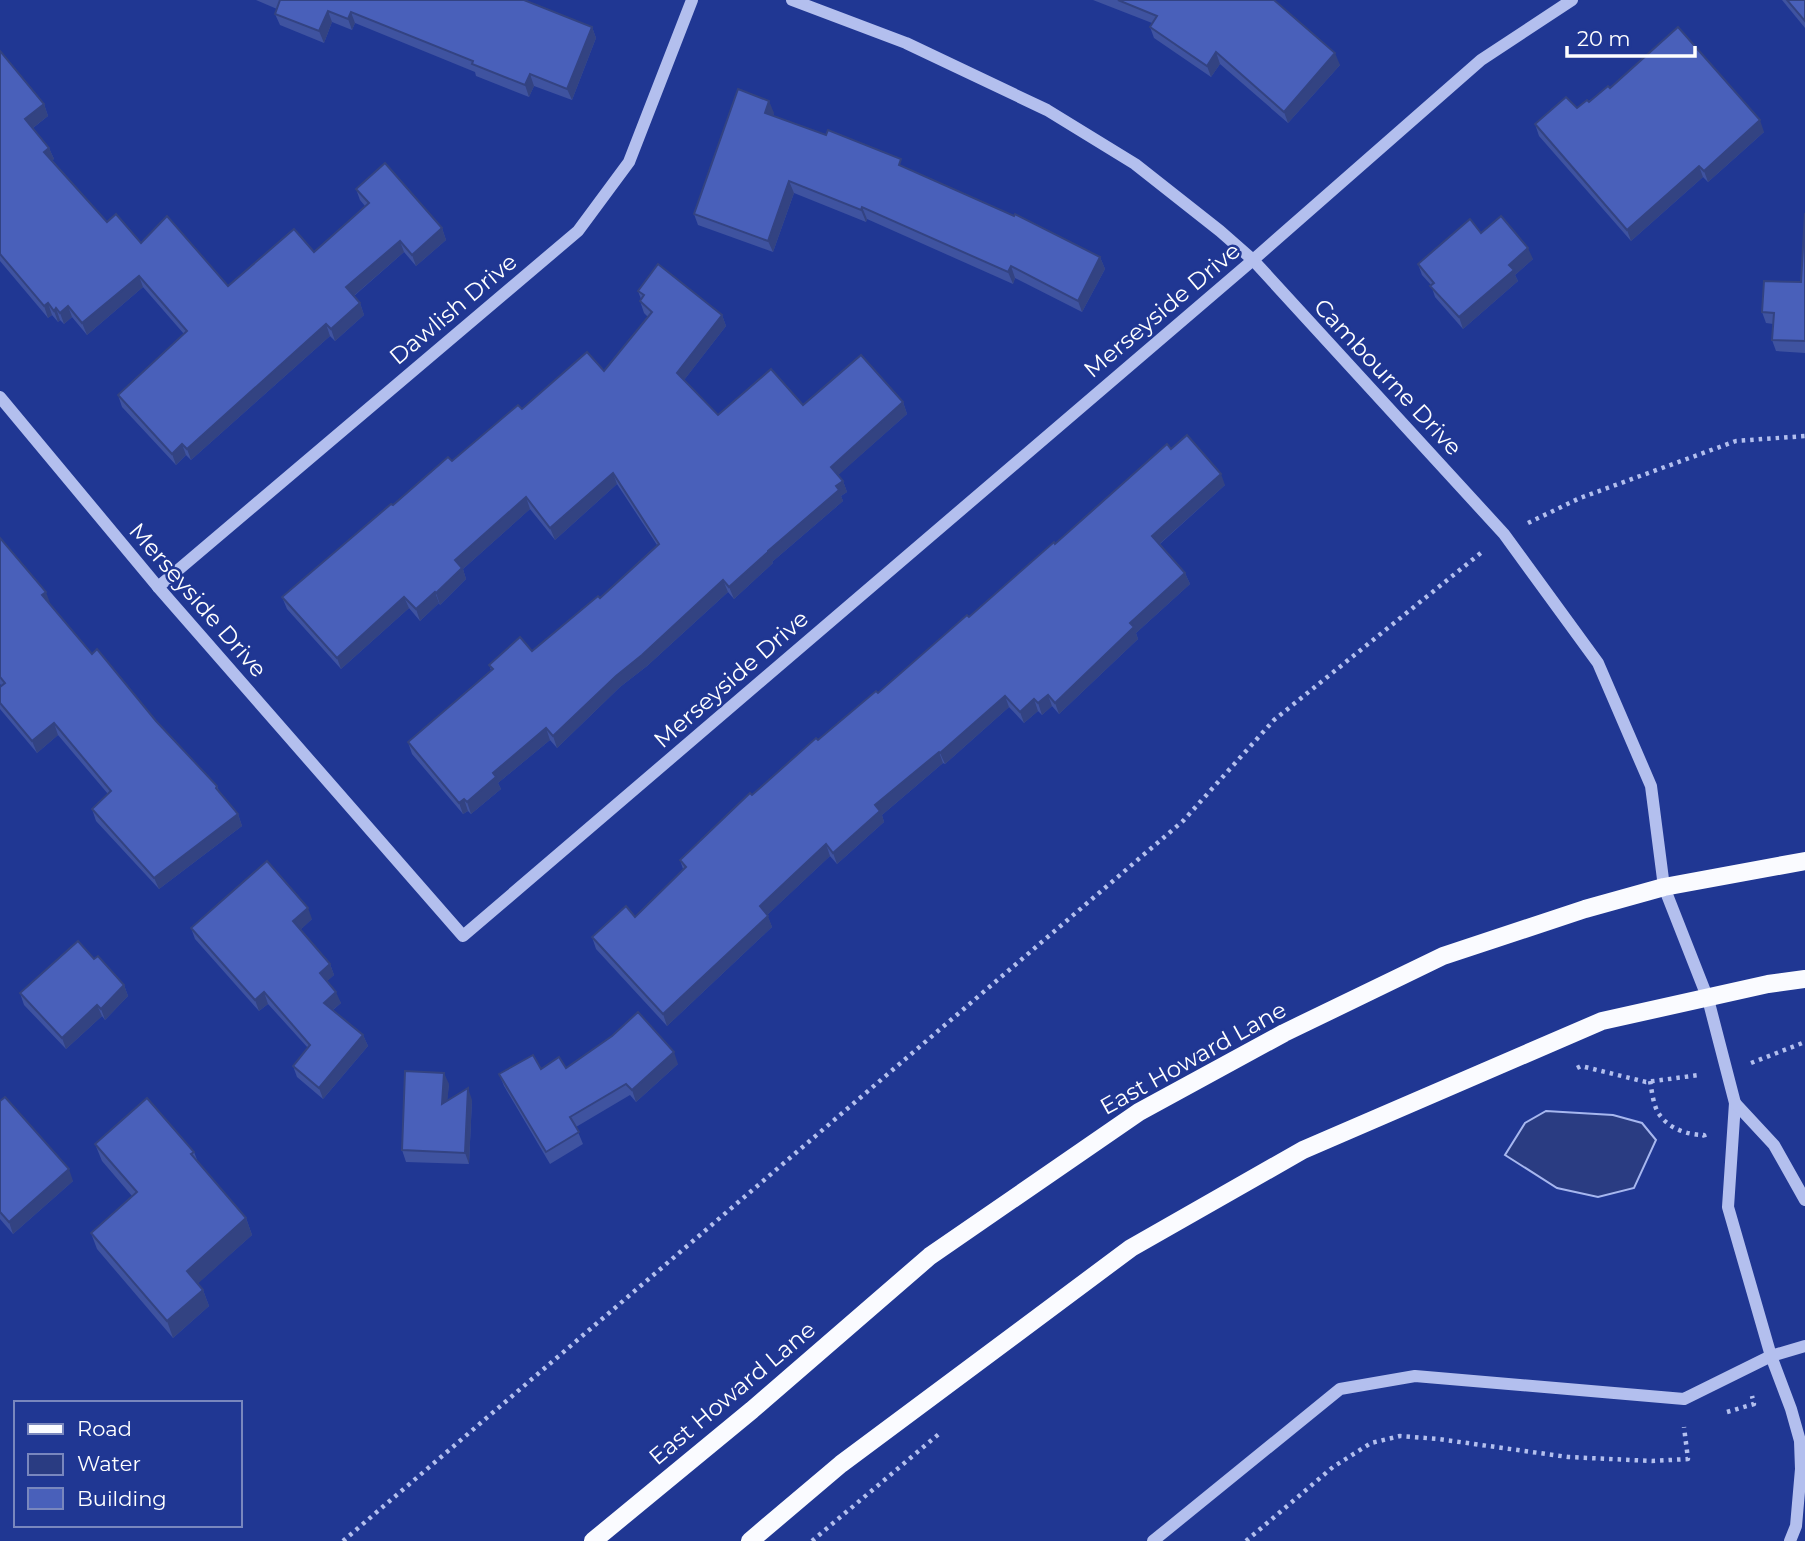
<svg xmlns="http://www.w3.org/2000/svg" width="1805" height="1541" viewBox="0 0 1805 1541" font-family="Montserrat,sans-serif">
<style>
.water{fill:#2a3c82;stroke:#a7b7ef;stroke-width:2}
.lines{fill:none;stroke-linecap:round;stroke-linejoin:round}
.path{stroke:#b3bfee;stroke-width:4.5;stroke-dasharray:3.5 5;stroke-linecap:butt}
.minor{stroke:#b3bfee;stroke-width:12}
.major{stroke:#fafbff;stroke-width:18}
.wall{fill:#3f53a0}
.shaded-wall{fill:#334382}
.building{fill:#4960ba;stroke:#334382;stroke-width:2}
.labels{text-anchor:middle;stroke-width:5;stroke-linejoin:round;paint-order:stroke}
.street-label{font-size:23px;fill:#fff;stroke:#203793}
</style>
<rect width="100%" height="100%" fill="#203793"/>
<path class="water" d="M1546,1111L1613,1115L1642,1123L1656,1140L1634,1188L1598,1197L1557,1188L1505,1155L1525,1123Z"/>
<g class="lines">
<g class="path">
<path d="M1528,523L1580,498L1736,441L1805,436"/>
<path d="M1751,1063L1805,1042"/>
<path d="M1577,1068L1581,1066L1646,1082L1699,1075"/>
<path d="M1650,1081C1652,1091 1653,1105 1659,1114C1669,1129 1688,1135 1704,1135L1705,1138"/>
<path d="M1727,1412L1754,1404L1752,1396"/>
<path d="M343,1541L1183,821L1274,720L1482,552"/>
<path d="M812,1541L940,1433"/>
<path d="M1246,1541L1333,1467L1371,1443L1400,1436L1438,1439L1568,1457L1652,1461L1688,1459L1684,1427"/>
</g>
<g class="minor">
<path d="M792,0L906,43L1047,110L1135,164L1220,231L1253,260L1504,534L1598,663L1651,786L1664,887L1708,999L1735,1103L1728,1207L1771,1356L1791,1409L1800,1441L1801,1469L1796,1526L1790,1541"/>
<path d="M0,397L158,587L463,936L1253,260L1481,60L1572,0"/>
<path d="M158,587L578,231L629,162L692,0"/>
<path d="M1735,1103L1774,1145L1805,1200"/>
<path d="M1153,1541L1340,1389L1415,1376L1684,1399L1771,1356L1805,1346"/>
</g>
<g class="major">
<path d="M593,1541L752,1410L930,1256L1139,1112L1284,1033L1443,956L1585,909L1664,887L1805,861"/>
<path d="M750,1541L841,1464L1131,1248L1303,1150L1602,1021L1768,984L1805,979"/>
</g>
</g>
<g class="wall">
<path d="M256,0H495L592,27L596,38L572,100L534,86L529,97L476,76L475,72L355,23L352,30L332,22L324,43L280,25L275,14L277,9Z"/>
<path d="M1093,0H1274L1340,65L1288,123L1220,64L1211,77L1154,38L1150,27L1152,23Z"/>
<path d="M1782,0H1805V28Z"/>
<path d="M0,51L44,104L48,116L33,128L49,148L54,159L52,160L107,222L141,243L228,286L314,252L365,206L360,200L356,189L442,228L446,240L416,266L404,252L354,296L360,303L364,315L335,341L330,336L191,460L186,455L176,465L122,407L118,395L184,334L143,287L87,335L72,317L64,324L60,320L58,322L52,315L48,318L0,261Z"/>
<path d="M1610,88L1764,132L1708,182L1703,177L1631,241L1539,136L1535,124L1577,108Z"/>
<path d="M774,113L773,116L904,167L1100,257L1105,269L1082,312L1015,278L1013,284L867,219L866,222L794,193L773,252L698,225L694,214Z"/>
<path d="M1805,213V353L1776,351L1772,340L1773,324L1766,323L1762,312L1801,282Z"/>
<path d="M1481,233L1533,259L1515,275L1518,281L1463,329L1435,297L1431,285L1422,275L1418,264Z"/>
<path d="M638,291L722,315L726,326L684,380L718,415L803,405L903,402L907,414L838,475L843,481L847,492L841,496L843,501L772,562L773,563L734,599L728,592L647,666L620,687L557,748L550,740L498,783L501,789L471,814L468,811L463,814L412,754L408,742L491,670L489,665L532,651L600,598L657,545L617,484L555,540L530,509L463,569L466,579L440,605L439,603L420,621L409,608L341,669L287,609L282,597L393,505L522,409L604,371L648,317L644,313L640,301L641,299Z"/>
<path d="M1171,449L1225,485L1160,544L1185,573L1190,584L1136,633L1138,639L1059,714L1052,706L1042,715L1038,711L1024,723L1009,707L945,764L943,763L882,815L884,822L837,864L830,856L767,915L772,927L667,1026L596,949L592,937L635,917L683,869L680,860L752,795L818,740L878,693L1055,544Z"/>
<path d="M0,538L50,604L92,654L217,786L219,791L238,814L242,826L159,889L96,821L92,809L108,794L58,735L37,753L0,709V687L1,685L0,684Z"/>
<path d="M312,919L300,930L330,964L334,975L327,981L341,1003L333,1010L363,1035L368,1046L323,1099L297,1077L293,1066L308,1048L268,1004L259,1011L195,939L191,928Z"/>
<path d="M94,959L124,985L128,996L105,1020L102,1016L66,1049L24,1005L20,993Z"/>
<path d="M678,1064L636,1102L630,1095L576,1127L583,1144L550,1164L504,1086L499,1074L541,1069Z"/>
<path d="M449,1084L447,1100H472L469,1164L406,1162L402,1150Z"/>
<path d="M0,1101L73,1181L13,1234L0,1219Z"/>
<path d="M95,1144L194,1152L198,1162L246,1218L252,1235L198,1283L203,1290L209,1306L173,1338L97,1249L91,1233L132,1196L102,1161Z"/>
</g>
<g class="shaded-wall">
<path d="M328,11L332,22L324,43L319,31Z"/>
<path d="M351,12L355,23L352,30L348,19Z"/>
<path d="M592,27L596,38L572,100L567,89Z"/>
<path d="M1216,52L1220,64L1211,77L1207,66Z"/>
<path d="M1335,53L1340,65L1288,123L1284,112Z"/>
<path d="M530,74L534,86L529,97L525,85Z"/>
<path d="M769,101L774,113L769,125L765,113Z"/>
<path d="M44,104L48,116L29,131L25,119Z"/>
<path d="M1760,120L1764,132L1708,182L1704,171Z"/>
<path d="M49,148L54,159L48,163L44,152Z"/>
<path d="M1699,166L1703,177L1631,241L1627,230Z"/>
<path d="M789,181L794,193L773,252L768,241Z"/>
<path d="M862,207L867,219L866,222L861,210Z"/>
<path d="M442,228L446,240L416,266L412,255Z"/>
<path d="M400,241L404,252L350,299L346,287Z"/>
<path d="M1528,248L1533,259L1515,275L1518,281L1463,329L1459,317L1509,265Z"/>
<path d="M1100,257L1105,269L1082,312L1078,301Z"/>
<path d="M1011,266L1015,278L1013,284L1008,272Z"/>
<path d="M139,276L143,287L87,335L82,323Z"/>
<path d="M48,303L52,315L48,318L44,306Z"/>
<path d="M360,303L364,315L335,341L331,329Z"/>
<path d="M68,306L72,317L64,324L60,313Z"/>
<path d="M56,308L60,320L58,322L54,311Z"/>
<path d="M722,315L726,326L681,384L677,373Z"/>
<path d="M326,324L330,336L191,460L187,449Z"/>
<path d="M903,402L907,414L835,478L831,467Z"/>
<path d="M182,444L186,455L176,465L172,454Z"/>
<path d="M613,473L617,484L555,540L550,528Z"/>
<path d="M1221,474L1225,485L1156,547L1152,536Z"/>
<path d="M843,481L847,492L841,496L843,501L772,562L773,563L734,599L729,587Z"/>
<path d="M526,497L530,509L463,569L466,579L440,605L436,593L455,560Z"/>
<path d="M1185,573L1190,584L1136,633L1138,639L1059,714L1055,703L1130,623Z"/>
<path d="M723,580L728,592L647,666L620,687L557,748L553,736L616,676Z"/>
<path d="M46,592L50,603L46,606L42,595Z"/>
<path d="M435,592L439,603L420,621L416,609Z"/>
<path d="M404,597L409,608L341,669L337,658Z"/>
<path d="M1048,695L1052,706L1042,715L1038,703Z"/>
<path d="M1005,696L1009,707L945,764L940,753Z"/>
<path d="M1034,699L1038,711L1024,723L1020,712Z"/>
<path d="M54,723L58,735L37,753L32,741Z"/>
<path d="M546,728L550,740L498,783L501,789L471,814L467,802L493,773Z"/>
<path d="M939,752L943,763L882,815L884,822L837,864L833,853L875,805Z"/>
<path d="M464,799L468,811L463,814L459,803Z"/>
<path d="M238,814L242,826L159,889L154,878Z"/>
<path d="M826,844L830,856L764,918L760,906Z"/>
<path d="M308,908L312,919L297,933L293,921Z"/>
<path d="M768,916L772,927L667,1026L663,1014Z"/>
<path d="M330,964L334,975L324,984L320,973Z"/>
<path d="M124,985L128,996L105,1020L101,1009Z"/>
<path d="M264,992L268,1004L259,1011L255,1000Z"/>
<path d="M336,992L341,1003L328,1014L324,1003Z"/>
<path d="M97,1005L102,1016L66,1049L62,1038Z"/>
<path d="M363,1035L368,1046L323,1099L319,1088Z"/>
<path d="M674,1052L678,1064L636,1102L632,1090Z"/>
<path d="M444,1073L449,1084L446,1115L442,1104Z"/>
<path d="M468,1088L472,1100L469,1164L465,1153Z"/>
<path d="M69,1169L73,1181L13,1234L9,1222Z"/>
<path d="M246,1218L252,1235L193,1288L187,1271Z"/>
<path d="M203,1290L209,1306L173,1338L167,1321Z"/>
</g>
<g class="building">
<path d="M279,0H524L592,27L567,89L530,74L525,85L472,64L473,61L351,12L348,19L328,11L319,31L275,14L280,0Z"/>
<path d="M1118,0H1274L1335,53L1284,112L1216,52L1207,66L1150,27L1157,16Z"/>
<path d="M1787,0H1805V21Z"/>
<path d="M1678,27L1760,120L1704,171L1699,166L1627,230L1535,124L1566,97L1577,108L1587,100L1589,102L1608,86L1610,88Z"/>
<path d="M0,51L44,104L25,119L49,148L44,152L107,222L116,214L141,243L167,216L228,286L294,229L314,252L369,203L356,189L385,163L442,228L412,255L400,241L346,287L360,303L331,329L326,324L187,449L182,444L172,454L118,395L187,331L139,276L82,323L68,306L60,313L56,308L54,311L48,303L44,306L0,254Z"/>
<path d="M738,89L769,101L765,113L826,135L828,130L901,159L899,165L1014,216L1015,214L1100,257L1078,301L1011,266L1008,272L862,207L861,210L789,181L768,241L694,214Z"/>
<path d="M1805,213V341L1772,340L1774,313L1762,312L1764,281L1801,282Z"/>
<path d="M1501,216L1528,248L1509,265L1514,270L1459,317L1430,286L1434,283L1418,264L1470,219L1481,233Z"/>
<path d="M658,264L722,315L677,373L718,415L771,369L803,405L861,355L903,402L831,467L843,481L836,486L839,490L768,551V552L729,587L723,580L642,655L616,676L553,736L546,728L493,773L496,777L467,802L464,799L459,803L408,742L493,669L489,665L520,637L532,651L598,596L600,598L659,544L613,473L550,528L526,497L455,560L462,568L436,593L435,592L416,609L404,597L337,658L282,597L391,504L393,505L448,457L452,461L518,405L522,409L587,352L604,371L652,312L640,301L644,295L638,291Z"/>
<path d="M1187,435L1221,474L1152,536L1185,573L1130,623L1134,627L1055,703L1048,695L1038,703L1034,699L1020,712L1005,696L940,753L939,752L875,805L880,811L833,853L826,844L760,906L768,916L663,1014L592,937L626,906L635,917L686,867L680,860L750,793L752,795L816,738L818,740L876,691L878,693L967,615L969,617L1054,542L1055,544L1167,444L1171,449Z"/>
<path d="M0,538L46,592L42,595L92,654L97,649L156,721L217,786L216,788L238,814L154,878L92,809L111,791L54,723L32,741L0,703V687L5,683L0,677Z"/>
<path d="M267,861L308,908L293,921L330,964L320,973L336,992L324,1003L363,1035L319,1088L293,1066L310,1045L264,992L255,1000L191,928Z"/>
<path d="M78,941L94,959L98,956L124,985L101,1009L97,1005L62,1038L20,993Z"/>
<path d="M638,1012L674,1052L632,1090L626,1084L570,1117L579,1132L546,1152L499,1074L533,1055L541,1069L559,1057L566,1068L612,1036Z"/>
<path d="M405,1071L444,1073L442,1104L468,1088L465,1153L402,1150Z"/>
<path d="M5,1097L69,1169L9,1222L0,1212V1101Z"/>
<path d="M147,1098L194,1152L191,1154L246,1218L187,1271L203,1290L167,1321L91,1233L137,1192L95,1144Z"/>
</g>
<g class="labels">
<g class="street-label">
<text transform="translate(453 309) rotate(-40)" y="8">Dawlish Drive</text>
<text transform="translate(1162 310) rotate(-40)" y="8">Merseyside Drive</text>
<text transform="translate(1388 377) rotate(47)" y="8">Cambourne Drive</text>
<text transform="translate(198 600) rotate(49)" y="8">Merseyside Drive</text>
<text transform="translate(731 679) rotate(-41)" y="8">Merseyside Drive</text>
<text transform="translate(1193 1058) rotate(-29)" y="8">East Howard Lane</text>
<text transform="translate(732 1393) rotate(-40)" y="8">East Howard Lane</text>
</g>
</g>
<rect x="14" y="1401" width="228" height="126" fill="#203793" stroke="#7987be" stroke-width="2"/>
<rect x="28" y="1424" width="35" height="10" fill="#fafbff" stroke="#7987be" stroke-width="2"/>
<text x="77" y="1436" font-size="21" fill="#ffffff">Road</text>
<rect x="28" y="1454" width="35" height="21" fill="#2a3c82" stroke="#7987be" stroke-width="2"/>
<text x="77" y="1471" font-size="21" fill="#ffffff">Water</text>
<rect x="28" y="1488" width="35" height="21" fill="#4960ba" stroke="#7987be" stroke-width="2"/>
<text x="77" y="1506" font-size="21" fill="#ffffff">Building</text>
<path d="M1567 46v10h128v-10" fill="none" stroke="#ffffff" stroke-width="3.5"/>
<text x="1577" y="46" font-size="21" fill="#ffffff" stroke="#203793" stroke-width="5" paint-order="stroke">20 m</text>
</svg>
